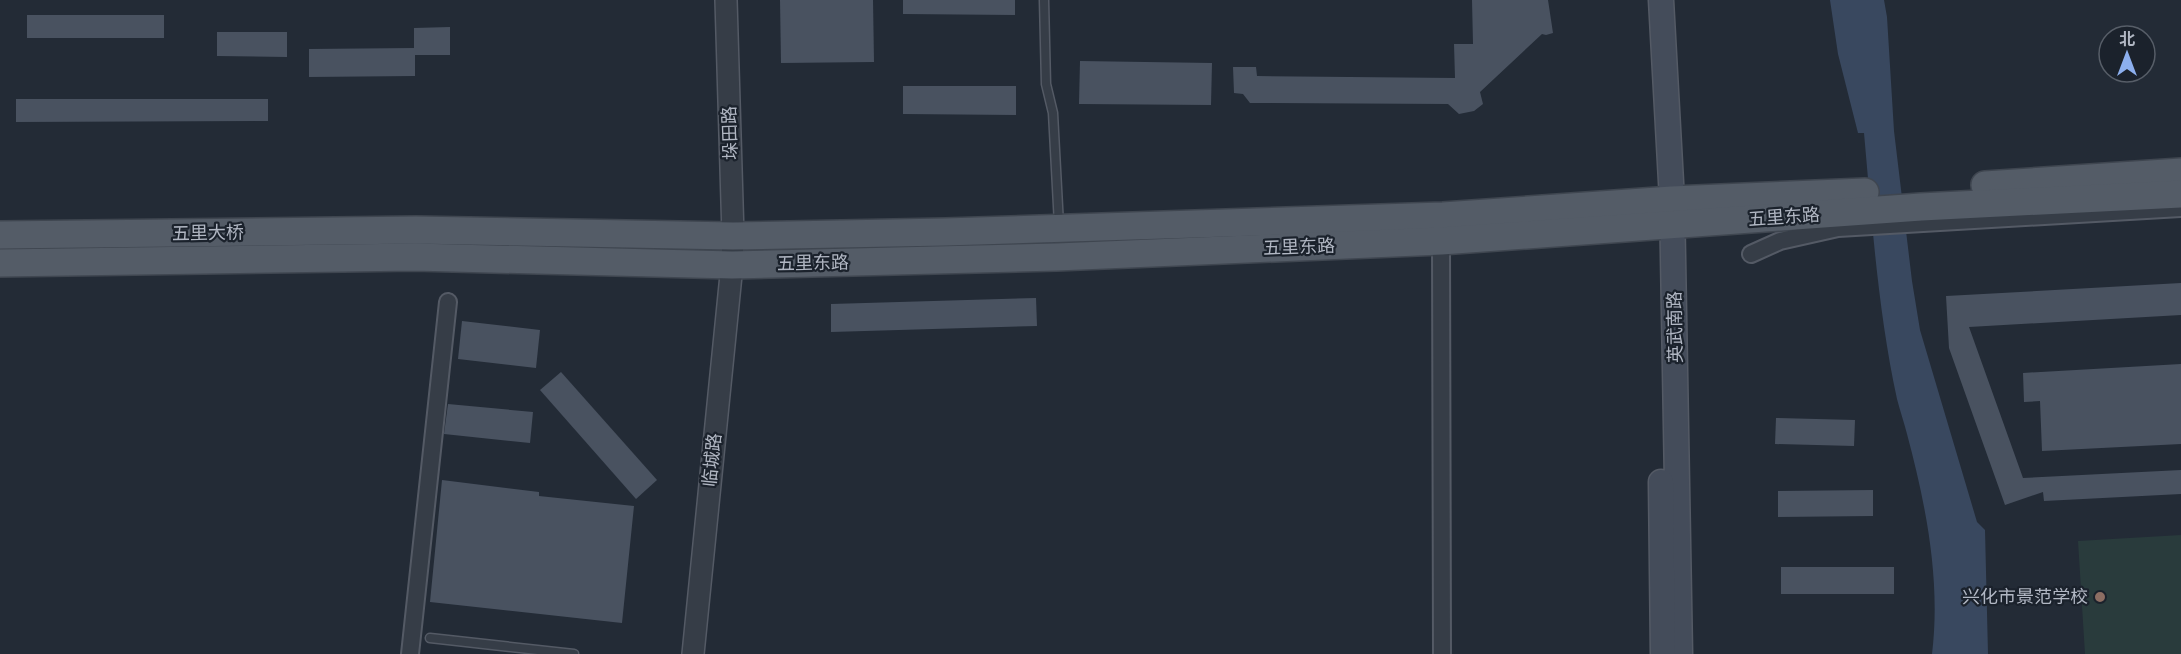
<svg xmlns="http://www.w3.org/2000/svg" width="2181" height="654" viewBox="0 0 2181 654" font-family="'Roboto Condensed','Noto Sans SC',sans-serif">
<style>
.green{fill:#293b3c}
.water{fill:#39485f}
.building{fill:#495260}
.lines{fill:none;stroke-linecap:round;stroke-linejoin:round}
.service-casing{stroke:#545a65;stroke-width:11}
.minor-casing{stroke:#545a65;stroke-width:20}
.tertiary-casing{stroke:#545a65;stroke-width:24}
.secondary-casing{stroke:#545a65;stroke-width:27}
.primary-casing{stroke:#3f4650;stroke-width:30}
.service{stroke:#363d47;stroke-width:8}
.minor{stroke:#363d47;stroke-width:16}
.tertiary{stroke:#363d47;stroke-width:21}
.secondary{stroke:#444c5a;stroke-width:24}
.primary{stroke:#545c67;stroke-width:27}
.education-dot{fill:#8d6e63;stroke:#1b222c;stroke-width:2}
.labels{text-anchor:middle;stroke-width:4.5;stroke-linejoin:round;paint-order:stroke}
.street-label{font-size:18px;fill:#b1b7c3;stroke:#1b222c}
.poi-label{font-size:18px;fill:#b1b7c3;stroke:#1b222c;text-anchor:end}
</style>
<rect width="100%" height="100%" fill="#232b36"/>
<path class="green" d="M2181,535V654H2085L2078,541Z"/>
<path class="water" d="M1830,0H1884L1887,17L1894,131L1912,281L1920,330L1977,522L1985,530L1988,654H1932C1941,581 1926,505 1907,434C1904,422 1900,411 1897,399C1878,311 1872,222 1864,133H1858L1838,54Z"/>
<g class="building">
<path d="M780,0H873L874,62L781,63Z"/>
<path d="M903,0H1015V15L903,14Z"/>
<path d="M1472,0H1548L1553,33L1546,35L1542,34L1480,92L1483,104L1474,111L1459,114L1448,104L1250,103L1243,94L1234,93L1233,67H1256L1257,76L1455,78L1454,44H1473Z"/>
<rect x="27" y="15" width="137" height="23"/>
<path d="M450,27V55H415V76L309,77V49L414,48V28Z"/>
<path d="M217,32H287V57L217,56Z"/>
<path d="M1080,61L1212,63L1211,105L1079,104Z"/>
<path d="M903,86H1016V115L903,114Z"/>
<path d="M16,99H268V121L16,122Z"/>
<path d="M2181,283V315L1969,327L2023,478L2181,470V494L2044,501L2043,492L2005,505L1949,348L1946,296Z"/>
<path d="M1036,298L1037,326L831,332V304Z"/>
<path d="M462,321L540,330L536,368L458,359Z"/>
<path d="M2181,364V444L2042,451L2040,401L2024,402L2023,373Z"/>
<path d="M561,372L657,480L636,499L540,390Z"/>
<path d="M448,404L533,412L530,443L444,434Z"/>
<path d="M1776,418L1855,420L1854,446L1775,444Z"/>
<path d="M442,480L539,492V496L634,506L622,623L430,602Z"/>
<path d="M1873,490V516L1778,517V491Z"/>
<rect x="1781" y="567" width="113" height="27"/>
</g>
<g class="lines">
<defs>
<g id="service">
<path d="M1044,0L1046,84L1053,113L1059,225"/>
<path d="M430,638L574,654"/>
</g>
<g id="minor">
<path d="M1441,241L1442,654"/>
<path d="M1751,254L1780,241L1838,228L2181,208"/>
<path d="M410,654L448,302"/>
</g>
<path id="tertiary" d="M693,654L732,265L733,236L726,0"/>
<g id="secondary">
<path d="M1661,0L1672,200L1680,654"/>
<path d="M1661,482L1663,654"/>
</g>
<g id="primary">
<path d="M1985,185L2181,172"/>
<path d="M0,235L416,230L733,236L945,232L1443,216L1672,200L1865,192"/>
<path d="M0,263L415,257L732,265L1057,257L1441,241L1921,207L2181,194"/>
</g>
</defs>
<use href="#service" class="service-casing"/>
<use href="#minor" class="minor-casing"/>
<use href="#tertiary" class="tertiary-casing"/>
<use href="#secondary" class="secondary-casing"/>
<use href="#primary" class="primary-casing"/>
<use href="#service" class="service"/>
<use href="#minor" class="minor"/>
<use href="#tertiary" class="tertiary"/>
<use href="#secondary" class="secondary"/>
<use href="#primary" class="primary"/>
</g>
<circle class="education-dot" cx="2100" cy="597" r="6"/>
<g class="labels">
<g class="street-label">
<text transform="translate(730 133) rotate(-92)" y="6">垛田路</text>
<text transform="translate(1784 217) rotate(-4)" y="6">五里东路</text>
<text transform="translate(208 233) rotate(-1)" y="6">五里大桥</text>
<text transform="translate(1299 247) rotate(-2)" y="6">五里东路</text>
<text transform="translate(813 263) rotate(-1)" y="6">五里东路</text>
<text transform="translate(1675 327) rotate(-91)" y="6">英武南路</text>
<text transform="translate(712 460) rotate(-84)" y="6">临城路</text>
</g>
<g class="poi-label">
<text x="2088" y="603">兴化市景范学校</text>
</g>
</g>
<g transform="translate(2127 54)"><circle r="28" fill="#1b222c" stroke="#575e68" stroke-width="1.5"/>
<path d="M0-4.5L10 22L0 15L-10 22Z" fill="#8cafee"/>
<text y="-9" font-size="16" font-weight="bold" text-anchor="middle" fill="#b1b7c3">北</text>
</g>
</svg>
